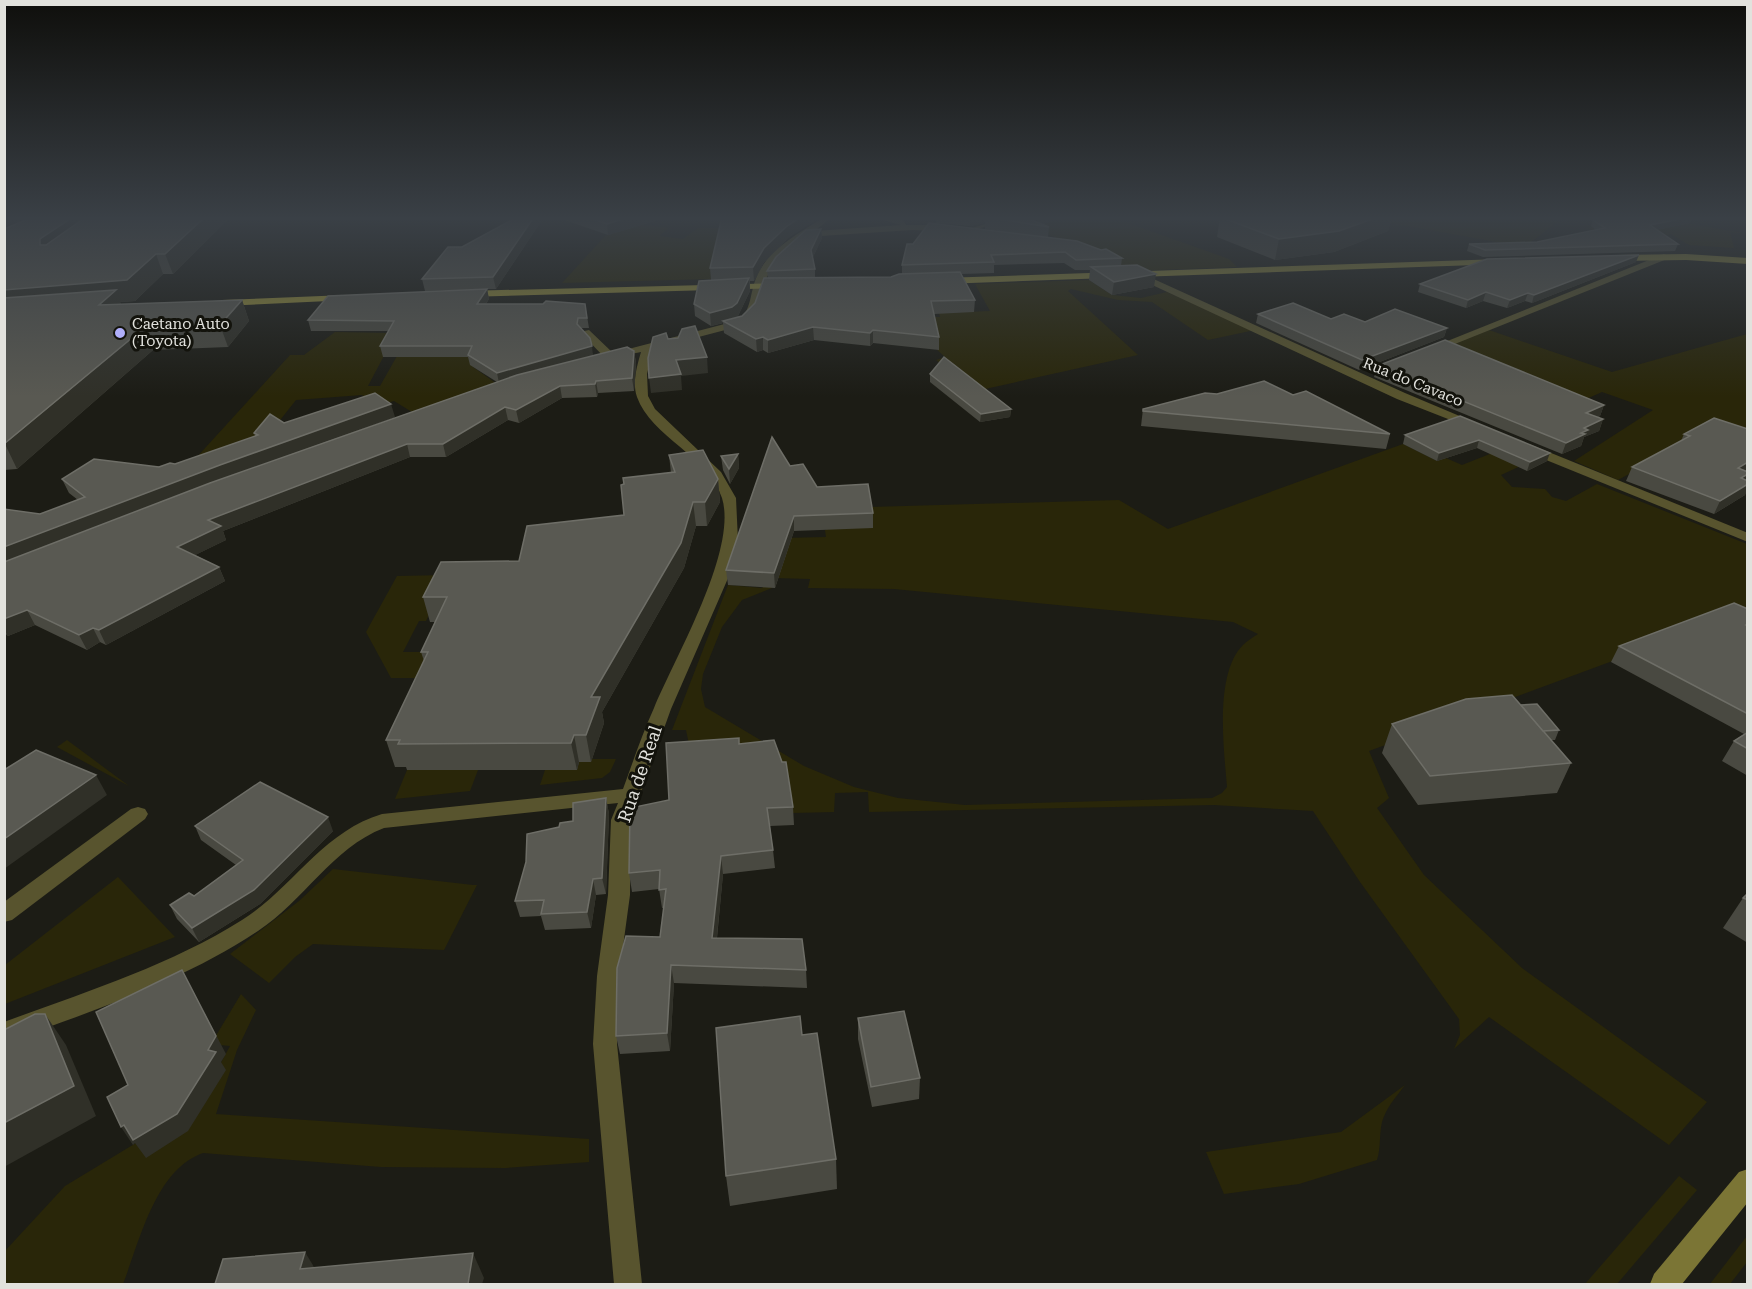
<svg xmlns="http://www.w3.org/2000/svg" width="1752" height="1289" viewBox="0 0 1752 1289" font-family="'Roboto Serif',serif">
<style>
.green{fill:#292609;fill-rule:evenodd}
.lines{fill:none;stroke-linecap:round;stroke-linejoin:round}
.service{fill:#58542e;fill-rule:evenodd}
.minor{fill:#58542e;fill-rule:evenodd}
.secondary{fill:#7b7535;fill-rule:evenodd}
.primary{fill:#958d39;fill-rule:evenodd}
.wall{fill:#494941}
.shaded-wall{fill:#303028}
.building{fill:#595952;stroke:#6e6e67;stroke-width:1.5}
.poi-dot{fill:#afaefa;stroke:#13130c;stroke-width:2}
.labels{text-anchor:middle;stroke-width:6;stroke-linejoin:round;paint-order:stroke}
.far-poi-label{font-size:15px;fill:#e2e2dd;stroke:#13130c;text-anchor:start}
.far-street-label{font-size:15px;fill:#e2e2dd;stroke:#13130c}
.street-label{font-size:18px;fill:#e2e2dd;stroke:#13130c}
</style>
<rect width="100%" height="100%" fill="#1c1c15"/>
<g class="green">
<path d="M1057,217H1111L1229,259L1237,267L1132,271L1031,227Z"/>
<path d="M1356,217H1539L1558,221L1525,247Z"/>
<path d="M1675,221L1748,234L1730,232L1734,248L1689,245L1671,234L1650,240L1587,229L1592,226L1642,233L1683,224Z"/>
<path d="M638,224L669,228L659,236L683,239L698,228H726L725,231L791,236L782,244L712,279L562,283L605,236Z"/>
<path d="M1089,280L1112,295L1141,298L1167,292L1255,330L1208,340L1152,302L1118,300L1071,289L1068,291L1138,355L976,391L936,360L945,357L935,348L932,317H940L939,313L990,311L975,284Z"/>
<path d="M1489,330L1612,372L1747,334V444L1679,447L1618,480L1574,461L1653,410L1602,392L1573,405L1450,346Z"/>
<path d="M335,332L388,333L387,350L368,386H380L397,356L441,357L477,350L473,367L497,384L412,412L394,401L379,405L362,395L296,400L258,448L185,470L290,355H304Z"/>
<path d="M1403,444L1437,461L1446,458L1462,465L1510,446L1538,458L1501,475L1512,487L1545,489L1552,497L1566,501L1597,484L1747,544V630L1726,619L1369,751L1389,798L1377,808L1424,875L1522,968L1707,1102L1669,1145L1489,1017L1454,1049L1460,1035L1459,1019L1360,882L1313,811L1214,805L869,812L868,792L835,793L834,812L792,813L689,744L686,730H672L728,585L762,588L783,538L826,537L825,530L870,507L1119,500L1168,529ZM774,578L810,579L808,588L894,589L1233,622L1258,634C1253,637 1247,641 1243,645C1214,674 1224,749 1227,787L1222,793L1212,798L965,805L898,798L854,787L804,766L705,707L701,689L703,674L722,627L742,600L772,588Z"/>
<path d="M448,575L426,621H419L403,652H440L429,678H391L366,632L397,576Z"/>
<path d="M67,740L129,786L57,747Z"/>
<path d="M592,759H616L610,772L602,778L540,785L545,770H577L579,762Z"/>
<path d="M407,770H478L470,791L395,799Z"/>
<path d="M333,869L473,885H477L444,950L313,944L295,957L269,983L230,954L299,901Z"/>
<path d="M118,877L175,937L5,1004V965Z"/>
<path d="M241,994L256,1010L237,1050L216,1114L589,1139V1162L505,1168L381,1167L203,1153C155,1170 140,1241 123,1284H5L4,1252L65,1186L136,1143L218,1068L230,1046L211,1044Z"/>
<path d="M1405,1085C1396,1097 1386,1108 1382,1122C1379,1135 1381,1148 1377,1160L1299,1184L1224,1194L1206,1152L1341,1132Z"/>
<path d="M1679,1176L1697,1190L1617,1284H1585Z"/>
<path d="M1747,1236V1262L1730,1284H1710Z"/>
</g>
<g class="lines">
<path class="service" d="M1008,217H1016L971,231L966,230Z"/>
<g class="minor">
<path d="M824,217H833L814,231L901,225L873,217L903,220L906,225H947L951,228L947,231L912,230L805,237L772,267L765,281L757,312L748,324L653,349L647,374L648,396L655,409L721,472L736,498L738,541L729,576L671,709L631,820L630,895L619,976L617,1044L642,1284H614L593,1044L597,976L608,895L611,820L618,803L384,828C332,848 304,901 258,931C182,982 90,1012 4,1043V1022C85,992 169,966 242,920C293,888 322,832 382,814L623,789C633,762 642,734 654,708C675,657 738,550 722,498C709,456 651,437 637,397C632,383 637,366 641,352L606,359L580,332L589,330L613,353L740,320C752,308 750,291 757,276C769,248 800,233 824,217Z"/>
<path d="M1664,254L1669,257L1667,259L1435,352L1425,350Z"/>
<path d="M1136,271L1405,393L1481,425L1475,429L1471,428L1397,399L1133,276V272Z"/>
<path d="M1529,444L1748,533V542L1524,451V445Z"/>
<path d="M138,807L145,809L148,814L145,819L12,920L4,922V902L131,809Z"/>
</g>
<path class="secondary" d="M1748,1169V1202L1682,1284H1650L1654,1274L1739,1172Z"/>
<g class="primary">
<path d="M1686,254L1748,258V264L1686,260L1617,261L1612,258L1617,255Z"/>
<path d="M1501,259L1506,262L1504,264L942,284L937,281L942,278Z"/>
<path d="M781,283L786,286L784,288L465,297L460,294L465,291Z"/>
<path d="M346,295L351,298L350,300L222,306L217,303L222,300Z"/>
</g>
</g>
<g class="wall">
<path d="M4,217H230L173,274H163L135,301L120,302L121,304L242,300L249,321L228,347L153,350L17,469L4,470Z"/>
<path d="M517,217H544L496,289H487L489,299L486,304H585L589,328H581L593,355L634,351L636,363L634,391L598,393L597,397L562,398L519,423L508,420L446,457H410L223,531L226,540L195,555L219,567L225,581L106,645L100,642L87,650L35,625L8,636L5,633H4V509L40,514L78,500L69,493L62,479L175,464L255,436L254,433L284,423L395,417L332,440L497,382L470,365L468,357H383L380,346L389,331H311L308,320L475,290L425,291L422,279L462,247Z"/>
<path d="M556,217H668L608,235Z"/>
<path d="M933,217H1049V222L1042,224L1049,227L1048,237L1122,258L1121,266L1154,287L1112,295L1089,280L1090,270H1075L1064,263L994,265V273L961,274L975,300L974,312L934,314L939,337V350L873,343L870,346L814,340L768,353L763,350L757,352L724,333L723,323L711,326L695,316L694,304L711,280L710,268L787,239L764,262L754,281H750V291L738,316L736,317L742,316L755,303L768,278L767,271L821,229L822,238L813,257L815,269V278L891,277L902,274V265L913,244L999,231L985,229V223L970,226L936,223L937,217Z"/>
<path d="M1220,217H1392L1388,231L1334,252L1275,260L1217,237Z"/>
<path d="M1593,220L1690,223L1656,230L1678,244L1675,251L1483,257L1467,251L1469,244L1537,242L1596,230L1591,226Z"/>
<path d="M1636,262L1532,303L1525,301L1507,308L1483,301L1466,308L1418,292L1420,284Z"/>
<path d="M1258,314L1331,319L1447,328L1444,337L1359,370L1256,323Z"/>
<path d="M1377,366L1604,405L1600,416L1598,417L1603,419L1599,431L1584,437L1581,446L1562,454L1374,377Z"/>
<path d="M930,374L1011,409L1010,417L980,422L930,382Z"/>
<path d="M1217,394L1293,395L1390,434L1386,449L1141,426L1143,409Z"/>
<path d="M1460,416L1547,461L1527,471L1477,448L1437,461L1403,444L1405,435Z"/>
<path d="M1714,418L1748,472V478L1745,495L1714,514L1626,481L1632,467L1681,441L1684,434Z"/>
<path d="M738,454L739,468L730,484L723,470L721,456Z"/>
<path d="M669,455L718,479L720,502L707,526H696L684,568L602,712L604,723L591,762H579L577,770H407L406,767H395L386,740L424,661L421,652L435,622H430L423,597L519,561L624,515L671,473Z"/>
<path d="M790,466L817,487L873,513V528L794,531L775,588L728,585L726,570Z"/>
<path d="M1748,609V776L1722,761L1734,741L1744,734L1611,662L1619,646Z"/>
<path d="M1521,705L1559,730L1555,740H1551L1571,763L1557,793L1418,805L1382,753L1392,724Z"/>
<path d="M740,744L793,807L794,825L770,826L773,850L775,868L723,874L717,938L806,970L807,988L674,983L670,1051L620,1054L616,1036L660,937L664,908H662L659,889L632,892L629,873L669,800Z"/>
<path d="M606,798L609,814L606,894L596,895L591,928L545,930L541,916L520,917L515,901L559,827L573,821Z"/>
<path d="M195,826L333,831L260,904L199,942L177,919L170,905L194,896L236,865L201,840Z"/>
<path d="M1748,893V943L1723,928L1743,898Z"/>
<path d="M858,1018L920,1078L919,1099L872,1107L858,1039Z"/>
<path d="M802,1035L836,1159L837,1189L730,1206L726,1176Z"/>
</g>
<g class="shaded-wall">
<path d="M4,217H36L4,241Z"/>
<path d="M73,217H87L49,259L40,245V239Z"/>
<path d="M205,217H230L173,274L165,254Z"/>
<path d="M534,217H544L496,289L493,277Z"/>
<path d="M630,217H668L608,235L607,224Z"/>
<path d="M801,217H821L787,239L764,262L754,281L753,267L764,248L787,226Z"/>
<path d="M970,217H986L985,223L970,226Z"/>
<path d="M1024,217H1049V222L1039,225Z"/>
<path d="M1378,217H1392L1388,231L1334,252L1275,260L1279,239Z"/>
<path d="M1693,217L1690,223L1647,232L1650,225Z"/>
<path d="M821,229L822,238L812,259L811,250Z"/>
<path d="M156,254L163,274L135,301L120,302L124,311L99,305L4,312V290Z"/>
<path d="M1639,255L1636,262L1532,303L1534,295Z"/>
<path d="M1156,274L1154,287L1112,295L1114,282Z"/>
<path d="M749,278L750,291L738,316L733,320L723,321V323L711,326L710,313Z"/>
<path d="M487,289L489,299L479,314L477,304Z"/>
<path d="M1486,292L1483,301L1466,308L1468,300Z"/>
<path d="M1528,293L1525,301L1507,308L1510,300Z"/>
<path d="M242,300L249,321L228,347L220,325Z"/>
<path d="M813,327L814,340L768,353V340Z"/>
<path d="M144,328L153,350L17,469L5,444Z"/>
<path d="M1447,328L1444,337L1359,370L1362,360Z"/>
<path d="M873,330V343L870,346V333Z"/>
<path d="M763,337V350L757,352L756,339Z"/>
<path d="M592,346L593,356L499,383L497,373Z"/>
<path d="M634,351L636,363L634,391L632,378Z"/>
<path d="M707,357L708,373L681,376L682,390L651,393L649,378L676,360Z"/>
<path d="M596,381L598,393L597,397L595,384Z"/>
<path d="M560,386L562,398L519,423L516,410Z"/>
<path d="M391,404L395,417L225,478L4,564V547L220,465Z"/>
<path d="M1604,405L1600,416L1582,424L1586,413Z"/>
<path d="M505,407L508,420L446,457L443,444Z"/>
<path d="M1011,409L1010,417L980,422L981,414Z"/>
<path d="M1603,419L1599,431L1584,437L1581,446L1562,454L1566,443L1584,428Z"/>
<path d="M1479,440L1477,448L1437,461L1439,453Z"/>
<path d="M407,444L410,457L223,531L226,540L183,561L177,547L208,520Z"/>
<path d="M1550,453L1547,461L1527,471L1530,462Z"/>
<path d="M738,454L739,468L730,484L729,469Z"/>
<path d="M1748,462V471L1738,468Z"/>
<path d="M1748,474V478L1744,486L1741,478Z"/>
<path d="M718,479L720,502L707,526L705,502Z"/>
<path d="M1748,484V490L1745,495L1714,514L1720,501Z"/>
<path d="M693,502L696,526L684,568L602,712L604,723L591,762L586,735L591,697Z"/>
<path d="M794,516V531L775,588L774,573Z"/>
<path d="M219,567L225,581L106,645L99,630Z"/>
<path d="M27,610L35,625L8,636L4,630V619Z"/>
<path d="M93,628L100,642L87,650L79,635Z"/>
<path d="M574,735L579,762L577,770L571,743Z"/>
<path d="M96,775L107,795L4,869V839Z"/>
<path d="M606,798L609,814L606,894L602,878Z"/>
<path d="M328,817L333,831L260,904L199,942L192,928Z"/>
<path d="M721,856L723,874L715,956L712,938Z"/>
<path d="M593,879L596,895L591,928L587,912Z"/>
<path d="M671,965L674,983L670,1051L667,1033Z"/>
<path d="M182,970L226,1054L221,1062L226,1070L188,1131L146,1158L135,1143L133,1145L121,1127L208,1050Z"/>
<path d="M45,1014L66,1045L96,1116L4,1167V1123Z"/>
<path d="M305,1252L320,1277L300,1269Z"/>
<path d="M473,1253L484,1278L482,1284H468Z"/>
</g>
<g class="building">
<path d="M33,217H73L40,239V245H46L86,217H205L165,254H156L127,280L4,290V229Z"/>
<path d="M517,217H534L493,277L422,279L448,247H462Z"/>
<path d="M586,217H630L607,224Z"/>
<path d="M722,217H801L787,226L764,248L753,267L710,268Z"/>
<path d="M986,217H1026H1024L1049,227Z"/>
<path d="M1220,217H1378L1339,231L1279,239Z"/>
<path d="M1599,217H1691L1650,225L1678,244L1485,250L1469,244L1537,242L1605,228L1593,220Z"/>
<path d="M929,223L1077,241L1101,250L1106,249L1122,258L1076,260L1065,252L991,255L994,262L902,265L907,244H913Z"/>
<path d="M821,229L811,250L815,269L767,271L776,257L806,230Z"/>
<path d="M1639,255L1534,295L1528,293L1510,300L1486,292L1468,300L1420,284L1487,259Z"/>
<path d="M1137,265L1156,274L1114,282L1091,267Z"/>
<path d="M960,272L975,300L931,301L939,337L873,330L870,333L813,327L768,340L763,337L756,339L723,321L742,316L755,303L764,278L891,277L899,274Z"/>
<path d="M749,278L737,303L732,307L710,313L694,304L699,281Z"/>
<path d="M487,289L477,304H543L546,301L585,304L587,318H578L577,324L590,338L592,346L497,373L468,355L472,346H380L394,321L308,320L328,296Z"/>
<path d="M116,290L99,305L242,300L220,325L144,328L4,444V298Z"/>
<path d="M1293,303L1331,319L1344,314L1365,322L1395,309L1447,328L1362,360L1258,314Z"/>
<path d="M695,326L707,357L676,360L681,374L649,378L648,358L653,337L666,333L668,339L678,338L682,329Z"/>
<path d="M1445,340L1604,405L1586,413L1603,419L1584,428L1588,430L1581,433L1585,434L1566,443L1377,366Z"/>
<path d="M627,347L634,351L632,378L596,381L595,384L560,386L516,410L505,407L443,444H407L208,520L221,526L177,547L219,567L99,630L93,628L79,635L27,610L4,619V562L210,483L517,375Z"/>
<path d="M944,357L1011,409L981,414L930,374Z"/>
<path d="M1264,381L1293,395L1306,391L1390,434L1143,411V409L1205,393L1217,394Z"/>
<path d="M375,393L391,404L220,465L4,547V509L40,514L85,497L62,479L94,459L159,467L170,463L175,464L258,435L254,433L270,414L284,423Z"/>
<path d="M1460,416L1550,453L1530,462L1479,440L1439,453L1405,435Z"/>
<path d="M1714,418L1748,429V462L1738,468L1748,472V474L1741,478L1748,481V484L1720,501L1632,467L1690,436L1684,434Z"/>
<path d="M772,437L790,466L803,464L817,487L868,484L873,513L794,516L774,573L726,570Z"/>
<path d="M703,450L718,479L705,502H693L681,543L591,697H600L586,735H574L571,743L398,744L400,740H386L428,652H421L447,597H423L441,562L519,561L527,526L624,515L621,485L624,484L623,478L675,472L669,455Z"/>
<path d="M738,454L729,469L721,456Z"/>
<path d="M1734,603L1748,609V624L1746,625L1748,626V714L1619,646Z"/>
<path d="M1512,695L1571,763L1430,776L1392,724L1466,699Z"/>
<path d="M1537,704L1559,730L1543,731L1521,705Z"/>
<path d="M1748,732V749L1734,741Z"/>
<path d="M739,738V744L774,740L782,762H786L793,807L767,808L773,850L721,856L712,938L802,939L806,970L671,965L667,1033L616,1036L617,968L626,936L660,937L666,889L659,890L660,870L629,873L630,808L669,800L666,743Z"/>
<path d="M36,750L96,775L4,839V770Z"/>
<path d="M260,782L328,817L254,890L192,928L170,905L189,893L194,896L243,860L195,826Z"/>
<path d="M606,798L602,878L593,879L587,912L541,914L544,900L515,901L526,862L527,834L559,827L560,823L573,821V803Z"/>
<path d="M1748,893V900L1743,898Z"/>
<path d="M182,970L216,1036L208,1050L216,1052L177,1114L133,1140L124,1125L121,1127L107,1097L128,1085L96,1012Z"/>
<path d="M904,1011L920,1078L871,1087L858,1018Z"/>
<path d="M35,1014H45L74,1086L4,1123V1030Z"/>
<path d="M800,1016L802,1035L817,1033L836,1159L726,1176L716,1028Z"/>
<path d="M305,1252L300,1269L473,1253L468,1284H215L223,1259Z"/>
</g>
<linearGradient id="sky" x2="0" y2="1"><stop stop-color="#0f0f0c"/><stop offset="0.55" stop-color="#3a4046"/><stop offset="1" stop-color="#3a4046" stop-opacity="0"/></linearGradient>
<rect width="1752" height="397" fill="url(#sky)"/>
<circle class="poi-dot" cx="120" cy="333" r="6"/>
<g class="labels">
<g class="far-poi-label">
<text x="132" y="329">Caetano Auto<tspan x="132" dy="17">(Toyota)</tspan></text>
</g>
<g class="far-street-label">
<text transform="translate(1413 382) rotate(22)" y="5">Rua do Cavaco</text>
</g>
<g class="street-label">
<text transform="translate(640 774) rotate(-71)" y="6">Rua de Real</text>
</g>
</g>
<rect width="1752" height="1289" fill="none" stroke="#e2e2dd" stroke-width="12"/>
</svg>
